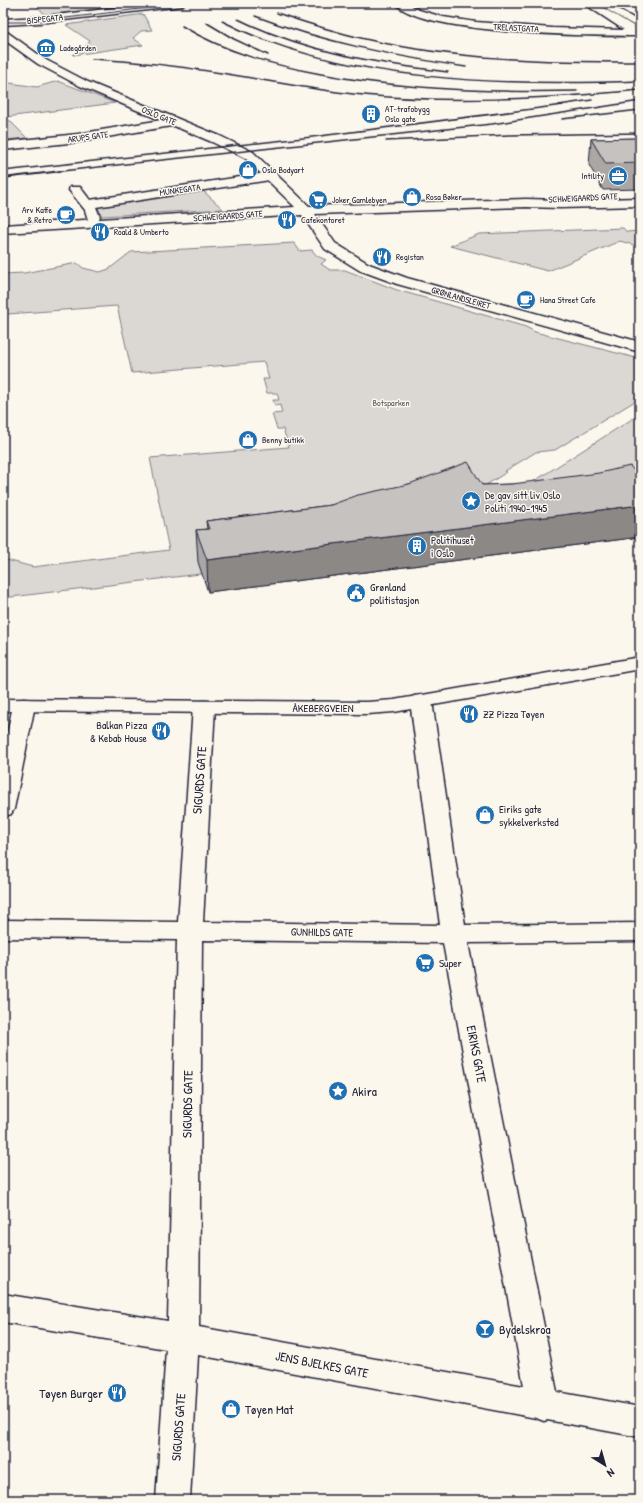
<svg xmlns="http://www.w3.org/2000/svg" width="643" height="1503" viewBox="0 0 643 1503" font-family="'Patrick Hand',sans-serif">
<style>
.green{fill:#dbd8d3;stroke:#7e7d87}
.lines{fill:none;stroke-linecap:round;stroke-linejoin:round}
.street-casing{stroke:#22223b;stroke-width:3}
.secondary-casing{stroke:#22223b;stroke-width:3}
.highway-casing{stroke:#22223b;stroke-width:3}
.street{fill:#fbf7ec;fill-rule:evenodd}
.secondary{fill:#fbf7ec;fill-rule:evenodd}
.highway{fill:#fbf7ec;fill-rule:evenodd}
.tram{stroke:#22223b;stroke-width:1}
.rail-far1{stroke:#22223b;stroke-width:1.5}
.rail{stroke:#22223b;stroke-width:2}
.wall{fill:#aaa7a5;stroke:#22223b}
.shaded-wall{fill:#8b8886;stroke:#22223b}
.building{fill:#c6c2c0;stroke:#22223b}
.labels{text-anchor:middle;stroke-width:3;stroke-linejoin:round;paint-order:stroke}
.far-street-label{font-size:9px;fill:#22223b;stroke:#fbf7ec}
.far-poi-label{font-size:9px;fill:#22223b;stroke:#fbf7ec;text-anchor:start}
.far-park-label{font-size:9px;fill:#505061;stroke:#fbf7ec}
.poi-label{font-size:11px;fill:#22223b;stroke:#fbf7ec;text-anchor:start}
.street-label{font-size:11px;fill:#22223b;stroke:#fbf7ec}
.near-street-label{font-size:13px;fill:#22223b;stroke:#fbf7ec}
.near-poi-label{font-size:13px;fill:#22223b;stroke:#fbf7ec;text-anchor:start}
</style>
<rect width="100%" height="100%" fill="#fbf7ec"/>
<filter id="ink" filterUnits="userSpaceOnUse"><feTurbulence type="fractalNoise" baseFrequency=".025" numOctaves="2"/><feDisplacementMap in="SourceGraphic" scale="8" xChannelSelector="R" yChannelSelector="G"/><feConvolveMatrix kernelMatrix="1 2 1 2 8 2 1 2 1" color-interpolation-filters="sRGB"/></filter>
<g filter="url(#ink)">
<g class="green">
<path d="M38,3H145L45,15L37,6Z"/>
<path d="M143,14L152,30L141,31L133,38L143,45L73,55L85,47L90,41L66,25Z"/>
<path d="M58,81L115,103L6,117L27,138L3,140V82L37,87Z"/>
<path d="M201,189L223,209L102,216L97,205Z"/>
<path d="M623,228L627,232L640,231V247L620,241L548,271L450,246L479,234Z"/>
<path d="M294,243L300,251L312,250L317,256L326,260L321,264L330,270H345L397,290L526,327L535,332L640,359V398L555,450L536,452L505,471L507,472L486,485L208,573L3,598V559L33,567L169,550L150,458L289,447L283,429H277L272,414L282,413L280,405L275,406L273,400H279L277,393H267L263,379H269L264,362L132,373L117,306L8,314L3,316V274L24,273L77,263L83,268L100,272L109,269L131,252Z"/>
<path d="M640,414V492L528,485Z"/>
</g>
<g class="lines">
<defs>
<g id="street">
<path d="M157,3H187L182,6L39,23L3,25V19L39,17Z"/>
<path d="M395,3H407L419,10L443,17L476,22L552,28L624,30L583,3H595L640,30V36C596,36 421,35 395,3Z"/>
<path d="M173,118L177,119L179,122L177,125L78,142L3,150V142L78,134Z"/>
<path d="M272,172L276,173L278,176L276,179L96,207L100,217L98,220H88L85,210L69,190L70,187H80L90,200Z"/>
<path d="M421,695L428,696L432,701L465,925L640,923V941L468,943L557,1392L640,1407V1437L547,1420L544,1421L536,1418L198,1355L190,1500H156L166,1349L3,1322V1294L168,1321L177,940L3,938V920L178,922L193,707L196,702L204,701L212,702L215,707L203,922L440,925L410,701L414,696ZM202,940L443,943L524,1386L199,1327Z"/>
<path d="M24,699L32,700L35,705L14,809L11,814L3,817V754L13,705L16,700Z"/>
</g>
<g id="secondary">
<path d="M3,31L7,32L46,60L88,82L220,136L253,152L309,206L526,199L560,200L640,198V206L560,208L526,207L315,214L335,243L369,264L407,278L640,342V352L397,284L359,270L325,249L302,215L3,233V225L295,207L245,158L212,142L80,86L38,64L3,39Z"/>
<path d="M640,657V669L394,712L367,714L3,711V699L367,702L394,700Z"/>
</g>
<path id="highway" d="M596,3H608L640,22V29Z"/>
</defs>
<use href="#street" class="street-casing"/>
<use href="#secondary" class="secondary-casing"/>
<use href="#highway" class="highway-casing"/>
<use href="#street" class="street"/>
<use href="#secondary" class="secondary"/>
<use href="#highway" class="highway"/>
<path class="tram" d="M3,22H33L189,3"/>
<g class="rail-far1">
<path d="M277,13C306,23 335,32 365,39C455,60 548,62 640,62"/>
<path d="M255,16C323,42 394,56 466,67"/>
<path d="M238,19C306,52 374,63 448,72"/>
<path d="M222,21C341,83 509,86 640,81"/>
<path d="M207,23L234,39L268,55"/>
<path d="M182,26C225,52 272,65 321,74C406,90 491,93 577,91"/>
<path d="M92,59C135,61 178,66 221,73C265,80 309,89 353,94C449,104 544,99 640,90"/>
<path d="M559,105L592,100"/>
<path d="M562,119L640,110"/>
<path d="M386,141L509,135L640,133"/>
<path d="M3,171L312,137L563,105"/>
<path d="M53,172L492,124L640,101"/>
</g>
<path class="rail" d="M3,178L62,171"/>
</g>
<g class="wall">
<path d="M633,3H640V8Z"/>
<path d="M640,138V189L603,190L589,165L591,139Z"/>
<path d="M640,478V537L208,592L198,562L196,530L207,529L206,521L331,505L409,484L482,485L512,484Z"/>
</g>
<path class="shaded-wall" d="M640,505V537L208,592L207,560Z"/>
<g class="building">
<path d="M640,138V163L606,164L591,139Z"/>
<path d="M468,462L482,485L512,484L599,473L630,466L640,478V505L207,560L196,530L209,529L206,521L331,505L358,495L409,484Z"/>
</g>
</g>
<defs>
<symbol id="museum-disc" viewBox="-11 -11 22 22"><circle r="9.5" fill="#1f6fb2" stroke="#fbf7ec"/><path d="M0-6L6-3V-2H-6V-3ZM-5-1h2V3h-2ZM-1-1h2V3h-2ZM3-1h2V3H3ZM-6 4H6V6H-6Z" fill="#fff"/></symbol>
<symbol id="building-disc" viewBox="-11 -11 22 22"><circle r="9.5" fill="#1f6fb2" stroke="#fbf7ec"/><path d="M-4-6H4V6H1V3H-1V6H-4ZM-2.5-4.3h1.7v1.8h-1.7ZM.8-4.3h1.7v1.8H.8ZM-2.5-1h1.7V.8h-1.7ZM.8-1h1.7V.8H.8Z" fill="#fff"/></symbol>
<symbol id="shop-disc" viewBox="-11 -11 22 22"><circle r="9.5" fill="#1f6fb2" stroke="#fbf7ec"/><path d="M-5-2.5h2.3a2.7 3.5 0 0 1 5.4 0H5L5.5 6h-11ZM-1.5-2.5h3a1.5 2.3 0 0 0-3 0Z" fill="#fff"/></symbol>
<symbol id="office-disc" viewBox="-11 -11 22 22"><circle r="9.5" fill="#1f6fb2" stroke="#fbf7ec"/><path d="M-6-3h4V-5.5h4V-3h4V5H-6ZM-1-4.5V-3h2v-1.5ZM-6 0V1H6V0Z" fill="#fff"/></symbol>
<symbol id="supermarket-disc" viewBox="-11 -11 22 22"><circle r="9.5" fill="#1f6fb2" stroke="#fbf7ec"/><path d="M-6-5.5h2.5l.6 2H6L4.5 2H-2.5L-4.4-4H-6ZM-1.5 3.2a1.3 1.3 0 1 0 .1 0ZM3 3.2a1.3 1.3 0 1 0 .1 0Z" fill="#fff"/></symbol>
<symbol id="cafe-disc" viewBox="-11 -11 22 22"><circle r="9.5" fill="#1f6fb2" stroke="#fbf7ec"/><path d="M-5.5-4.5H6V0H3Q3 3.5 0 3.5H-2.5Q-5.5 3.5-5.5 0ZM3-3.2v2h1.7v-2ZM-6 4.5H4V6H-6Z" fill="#fff"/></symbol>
<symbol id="restaurant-disc" viewBox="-11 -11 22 22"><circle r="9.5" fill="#1f6fb2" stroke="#fbf7ec"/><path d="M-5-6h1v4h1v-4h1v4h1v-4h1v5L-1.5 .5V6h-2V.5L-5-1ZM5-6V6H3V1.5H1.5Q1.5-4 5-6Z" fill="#fff"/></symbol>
<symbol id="sight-disc" viewBox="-11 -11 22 22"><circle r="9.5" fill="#1f6fb2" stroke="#fbf7ec"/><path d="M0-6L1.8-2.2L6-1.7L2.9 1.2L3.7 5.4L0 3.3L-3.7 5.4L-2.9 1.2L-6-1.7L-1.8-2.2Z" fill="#fff"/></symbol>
<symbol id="civic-disc" viewBox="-11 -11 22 22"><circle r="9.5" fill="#1f6fb2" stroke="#fbf7ec"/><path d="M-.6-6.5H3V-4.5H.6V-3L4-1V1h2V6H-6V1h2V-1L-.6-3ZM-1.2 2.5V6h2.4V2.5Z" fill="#fff"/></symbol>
<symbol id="bar-disc" viewBox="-11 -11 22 22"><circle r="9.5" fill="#1f6fb2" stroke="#fbf7ec"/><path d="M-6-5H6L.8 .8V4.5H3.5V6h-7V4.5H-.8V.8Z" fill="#fff"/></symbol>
</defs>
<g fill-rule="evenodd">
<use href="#museum-disc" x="35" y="37" width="22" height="22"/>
<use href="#building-disc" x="360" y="103" width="22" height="22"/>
<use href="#shop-disc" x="237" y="159" width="22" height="22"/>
<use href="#office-disc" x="607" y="165" width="22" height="22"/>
<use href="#shop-disc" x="401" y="186" width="22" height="22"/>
<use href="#supermarket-disc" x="307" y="189" width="22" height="22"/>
<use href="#cafe-disc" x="55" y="204" width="22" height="22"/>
<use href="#restaurant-disc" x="276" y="209" width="22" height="22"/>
<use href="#restaurant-disc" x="89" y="221" width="22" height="22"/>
<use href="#restaurant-disc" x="371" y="246" width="22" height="22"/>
<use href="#cafe-disc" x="515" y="289" width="22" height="22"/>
<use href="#shop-disc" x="237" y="429" width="22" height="22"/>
<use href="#sight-disc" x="460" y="490" width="22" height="22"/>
<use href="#building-disc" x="406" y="535" width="22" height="22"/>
<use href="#civic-disc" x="345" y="582" width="22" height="22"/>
<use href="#restaurant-disc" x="458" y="703" width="22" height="22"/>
<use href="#restaurant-disc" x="150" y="720" width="22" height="22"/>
<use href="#shop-disc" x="474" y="804" width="22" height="22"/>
<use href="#supermarket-disc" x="414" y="952" width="22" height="22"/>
<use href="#sight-disc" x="327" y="1080" width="22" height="22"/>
<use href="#bar-disc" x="474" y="1318" width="22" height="22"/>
<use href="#restaurant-disc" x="106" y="1382" width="22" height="22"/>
<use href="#shop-disc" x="220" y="1398" width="22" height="22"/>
</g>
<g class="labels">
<g class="far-street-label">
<text transform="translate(45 19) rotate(-6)" y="3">BISPEGATA</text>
<text transform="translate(516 28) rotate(3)" y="3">TRELASTGATA</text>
<text transform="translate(159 116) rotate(22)" y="3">OSLO GATE</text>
<text transform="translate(88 137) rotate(-8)" y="3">ARUPS GATE</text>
<text transform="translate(180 190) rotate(-8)" y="3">MUNKEGATA</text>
<text transform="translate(583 198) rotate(-3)" y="3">SCHWEIGAARDS GATE</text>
<text transform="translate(228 216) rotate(-4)" y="3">SCHWEIGAARDS GATE</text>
<text transform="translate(461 298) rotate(16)" y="3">GRØNLANDSLEIRET</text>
</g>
<g class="far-poi-label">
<text x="60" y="51">Ladegården</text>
<text x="385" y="112">AT-trafobygg<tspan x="385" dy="10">Oslo gate</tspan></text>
<text x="262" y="173">Oslo Bodyart</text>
<text x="604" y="179" text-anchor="end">Intility</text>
<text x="426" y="200">Rosa Bøker</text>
<text x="332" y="203">Joker Gamlebyen</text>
<text x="52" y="213" text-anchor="end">Arv Kaffe<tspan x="52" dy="10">&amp; Retro</tspan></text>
<text x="301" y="223">Cafekontoret</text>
<text x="114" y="235">Roald &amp; Umberto</text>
<text x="396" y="260">Registan</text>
<text x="540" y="303">Hana Street Cafe</text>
<text x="262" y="443">Benny butikk</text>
</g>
<g class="far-park-label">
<text x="391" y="406">Botsparken</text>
</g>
<g class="poi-label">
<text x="485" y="499">De gav sitt liv Oslo<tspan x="485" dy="13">Politi 1940-1945</tspan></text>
<text x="431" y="544">Politihuset<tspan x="431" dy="13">i Oslo</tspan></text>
<text x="370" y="591">Grønland<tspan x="370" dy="13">politistasjon</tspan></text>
<text x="483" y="718">ZZ Pizza Tøyen</text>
<text x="147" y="729" text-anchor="end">Balkan Pizza<tspan x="147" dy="13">&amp; Kebab House</tspan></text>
<text x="499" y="813">Eiriks gate<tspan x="499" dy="13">sykkelverksted</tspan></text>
<text x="439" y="967">Super</text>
</g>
<g class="street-label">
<text x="323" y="712">ÅKEBERGVEIEN</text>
<text transform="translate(322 932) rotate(1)" y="4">GUNHILDS GATE</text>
</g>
<g class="near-street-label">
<text transform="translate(199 780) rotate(-86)" y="5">SIGURDS GATE</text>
<text transform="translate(477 1054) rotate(79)" y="5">EIRIKS GATE</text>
<text transform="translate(187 1104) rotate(-89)" y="5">SIGURDS GATE</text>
<text transform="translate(322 1364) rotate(11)" y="5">JENS BJELKES GATE</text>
<text transform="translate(178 1427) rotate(-86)" y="5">SIGURDS GATE</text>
</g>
<g class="near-poi-label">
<text x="352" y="1096">Akira</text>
<text x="499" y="1334">Bydelskroa</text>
<text x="103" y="1398" text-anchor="end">Tøyen Burger</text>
<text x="245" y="1414">Tøyen Mat</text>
</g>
</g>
<rect width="643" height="1503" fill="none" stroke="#fbf7ec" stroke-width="16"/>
<rect x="8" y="8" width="627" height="1487" fill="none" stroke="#22223b" stroke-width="1.5" filter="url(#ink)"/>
<g transform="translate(605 1465) rotate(143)" stroke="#fbf7ec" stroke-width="3" paint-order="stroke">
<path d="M0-3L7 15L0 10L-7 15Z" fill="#22223b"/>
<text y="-6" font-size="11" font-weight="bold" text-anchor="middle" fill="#22223b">N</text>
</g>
</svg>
